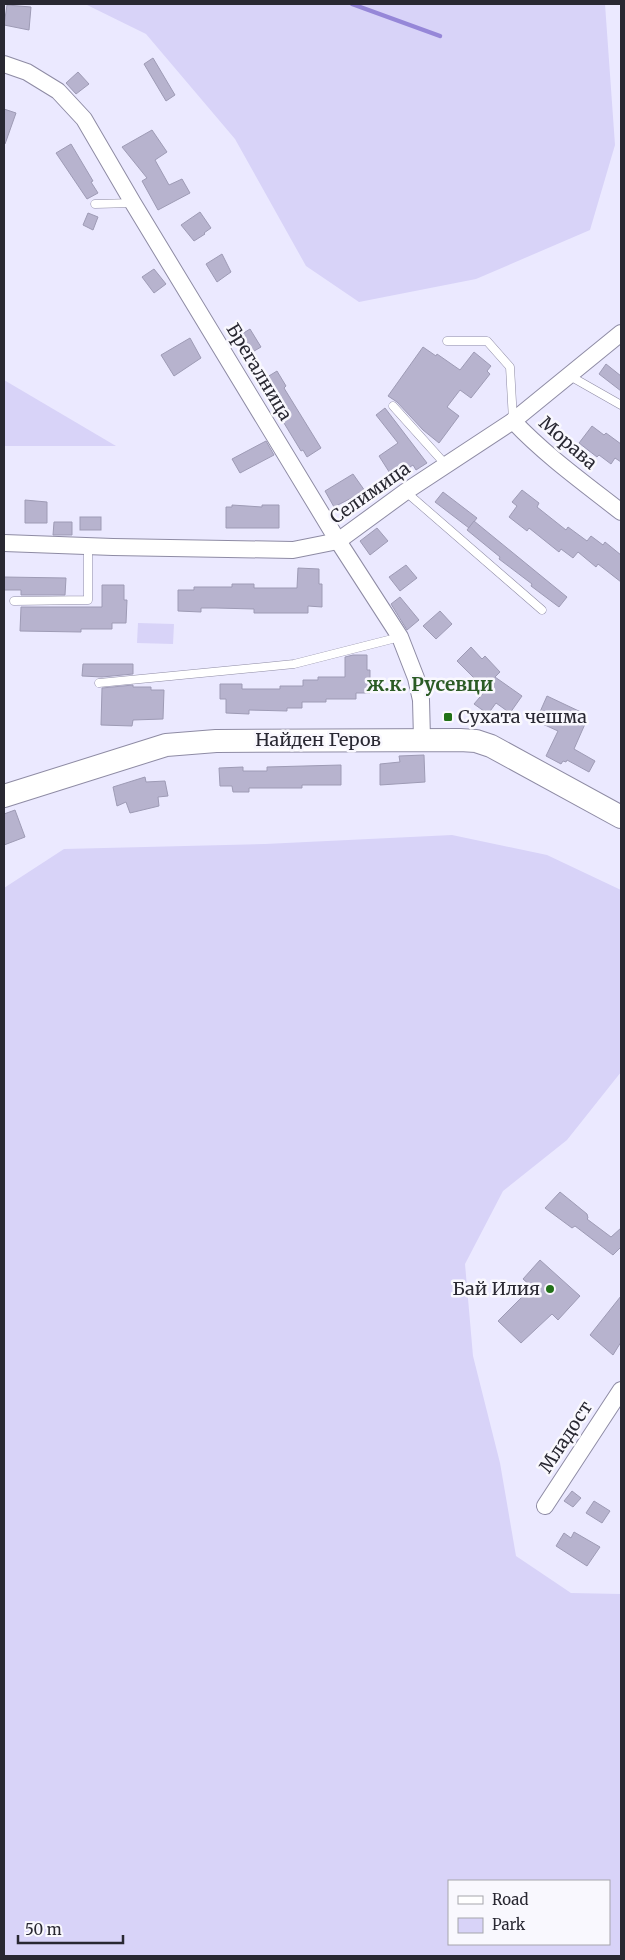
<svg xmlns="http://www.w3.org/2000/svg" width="625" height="1960" viewBox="0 0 625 1960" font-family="Merriweather,serif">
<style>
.green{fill:#d8d3f8;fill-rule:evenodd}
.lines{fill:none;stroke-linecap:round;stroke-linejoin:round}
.stream{stroke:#9687d8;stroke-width:4.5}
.building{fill:#b7b3ce;stroke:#9e9bb5}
.lane-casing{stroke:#8e8ba4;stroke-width:9}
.street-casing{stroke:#8e8ba4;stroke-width:18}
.secondary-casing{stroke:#8e8ba4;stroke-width:24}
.lane{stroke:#fff;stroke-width:8}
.street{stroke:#fff;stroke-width:16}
.secondary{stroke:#fff;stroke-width:22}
.poi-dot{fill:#217117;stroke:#f9f8fe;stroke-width:2}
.labels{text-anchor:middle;stroke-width:5;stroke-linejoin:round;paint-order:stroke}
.street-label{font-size:18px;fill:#292832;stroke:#f9f8fe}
.poi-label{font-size:18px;fill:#292832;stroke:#f9f8fe;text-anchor:start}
.neighbourhood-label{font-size:19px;font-weight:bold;fill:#2b5b25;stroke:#f9f8fe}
</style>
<rect width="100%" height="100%" fill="#ebe9ff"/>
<g class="green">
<path d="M85,4H605L615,145L590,230L476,279L359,302L306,266L235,139L146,34Z"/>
<path d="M4,380L116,446H4Z"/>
<path d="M138,623L174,624L173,644L137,643Z"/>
<path d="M452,835L547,855L621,890V1072L567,1140L503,1191L465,1264L473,1356L500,1463L516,1556L571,1593L621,1594V1956H4V888L64,849L265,844ZM609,1881V1944H449V1881Z"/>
</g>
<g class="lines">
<path class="stream" d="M352,4L440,36"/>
</g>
<g class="building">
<path d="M7,5L31,7L29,30L4,25Z"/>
<path d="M153,58L175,95L166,101L144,64Z"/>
<path d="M78,72L89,84L76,94L66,83Z"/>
<path d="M4,109L16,113L5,144H4Z"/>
<path d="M152,130L167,152L155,160L169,185L182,179L190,193L158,210L142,181L147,178L122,147Z"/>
<path d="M71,144L93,181L91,182L98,193L87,199L56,153Z"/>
<path d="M200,212L211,228L204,233L205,234L194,241L181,225Z"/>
<path d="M88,213L98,217L93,230L83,225Z"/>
<path d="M222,254L231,272L217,282L206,264Z"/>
<path d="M154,269L166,284L154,293L142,277Z"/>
<path d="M250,329L261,347L244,357L234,339Z"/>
<path d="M190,338L201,358L174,376L161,355Z"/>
<path d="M423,347L436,356L437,354L460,370L474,352L491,366L487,371L490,374L471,398L460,390L447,407L459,416L439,443L423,430L397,402L388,396Z"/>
<path d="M606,364L621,376V391L599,374Z"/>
<path d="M277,371L286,386L284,388L321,448L307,457L303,450L301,451L259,382Z"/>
<path d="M385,408L427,463L416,470L413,465L393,478L379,456L398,443L376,415Z"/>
<path d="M592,426L604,435L606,433L621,444V462L615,458L611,464L599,455L597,457L579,443Z"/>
<path d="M266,441L274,455L240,473L232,459Z"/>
<path d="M353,474L365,491L334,507L325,491Z"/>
<path d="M522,490L539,503L537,507L566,530L568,527L587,541L591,536L603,545L605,542L621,555V582L598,564L596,567L578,552L573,558L561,549L559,552L529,528L527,531L509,517L517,506L512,502Z"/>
<path d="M443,492L477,518L469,528L435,502Z"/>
<path d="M25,500L47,502V523H25Z"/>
<path d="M232,505L262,507V505H279V528H226V507H232Z"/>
<rect x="80" y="517" width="21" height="13"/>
<path d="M474,521L567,597L559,607L531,586L532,584L499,559L500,557L467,530Z"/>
<path d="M54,522H72V535H53Z"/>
<path d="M377,528L388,541L370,555L360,541Z"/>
<path d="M406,565L417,578L400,591L389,577Z"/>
<path d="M298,568L319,569V584H322V607L308,606V613H254V609L216,608H201V612L178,611V590H194V587H232V584H254V588H297Z"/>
<path d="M4,577L66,578L65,595H21V590H4Z"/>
<path d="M102,585H124V600H127L126,623H112V629H81V632L20,631L21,607H102Z"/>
<path d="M400,597L419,620L407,630L391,604Z"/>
<path d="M440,611L452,624L436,639L423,626Z"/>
<path d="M471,647L482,659L485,656L500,672L495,677L522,696L510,713L496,703L488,714L474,704L486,690L457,661Z"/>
<path d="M353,655H367V670H370V693H356V699H326V702H302V708H287V711L249,710V714L226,713V699H220V684H242V689H280V686H303V680H318V677H345V657Z"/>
<path d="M83,664H133V674L102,677L82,676Z"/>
<path d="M133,685V687H151V690H164L163,719L133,720L132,726L101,725L102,688Z"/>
<path d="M547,696L583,713L579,722L585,724L574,749L595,761L589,772L567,760L566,762L563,761L561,764L546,756L558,731L536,721Z"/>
<path d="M424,755L425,782L380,785V764L400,762L399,756Z"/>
<path d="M341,765V785H302V788H249V792H233L232,786H220L219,768L243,767V771H267V767Z"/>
<path d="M145,777L146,782L165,781L168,796L158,797L159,806L130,813L126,802L117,806L113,787Z"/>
<path d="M15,810L25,837L4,845V814Z"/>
<path d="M560,1192L587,1214L588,1218L587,1219L611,1237L621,1228V1247L613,1255L575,1226L572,1228L545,1208Z"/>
<path d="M540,1260L580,1296L558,1320L552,1314L521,1343L498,1321L527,1292L531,1286L523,1279Z"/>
<path d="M621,1296V1342L613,1355L590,1335Z"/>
<path d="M572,1491L581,1498L573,1507L564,1501Z"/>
<path d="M594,1501L610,1511L602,1523L586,1513Z"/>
<path d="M574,1532L600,1547L587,1566L556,1546L564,1533L571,1538Z"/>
</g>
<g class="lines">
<defs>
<g id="lane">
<path d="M95,204L133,203"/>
<path d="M447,341H487L510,367L513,420"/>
<path d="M570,376L621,405"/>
<path d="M393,406L446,465"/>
<path d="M406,492L542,610"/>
<path d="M14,601L88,600V546"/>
<path d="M99,683L294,664L400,637"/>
</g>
<g id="street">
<path d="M4,64L27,72L58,91L84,119L133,203L338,541L400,637L416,678L421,700L422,739"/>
<path d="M513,421C545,455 584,483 621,512"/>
<path d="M4,543L113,547L293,550L338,541L405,492L513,421L621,333"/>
<path d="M545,1506L621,1390"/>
</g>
<path id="secondary" d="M4,796L166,745L216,741L460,740L476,741L491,746L621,817"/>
</defs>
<use href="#lane" class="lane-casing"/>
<use href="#street" class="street-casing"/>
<use href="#secondary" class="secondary-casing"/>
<use href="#lane" class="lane"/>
<use href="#street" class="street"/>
<use href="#secondary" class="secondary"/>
</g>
<g class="poi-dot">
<rect x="443" y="712" width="10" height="10" rx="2.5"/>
<circle cx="550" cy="1289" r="5"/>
</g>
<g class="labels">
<g class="street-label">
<text transform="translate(259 372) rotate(59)" y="6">Брегалница</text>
<text transform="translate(568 443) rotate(41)" y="6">Морава</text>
<text transform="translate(370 493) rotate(-35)" y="6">Селимица</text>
<text x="318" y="746">Найден Геров</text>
<text transform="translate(566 1437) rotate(-57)" y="6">Младост</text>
</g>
<g class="poi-label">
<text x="458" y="723">Сухата чешма</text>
<text x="540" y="1295" text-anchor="end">Бай Илия</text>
</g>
<g class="neighbourhood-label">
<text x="430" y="691">ж.к. Русевци</text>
</g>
</g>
<rect width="625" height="1960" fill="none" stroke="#292832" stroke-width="10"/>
<rect x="448" y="1880" width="162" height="65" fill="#f9f8fe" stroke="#a6a5ac"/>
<rect x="458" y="1896" width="25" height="8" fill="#ffffff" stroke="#a6a5ac"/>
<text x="492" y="1905" font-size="15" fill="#292832">Road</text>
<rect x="458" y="1918" width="25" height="15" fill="#d8d3f8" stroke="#a6a5ac"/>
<text x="492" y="1930" font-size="15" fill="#292832">Park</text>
<path d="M18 1935v8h105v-8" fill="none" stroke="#292832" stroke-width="2.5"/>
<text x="25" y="1935" font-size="15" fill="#292832" stroke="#f9f8fe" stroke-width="4" paint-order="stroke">50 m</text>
</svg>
